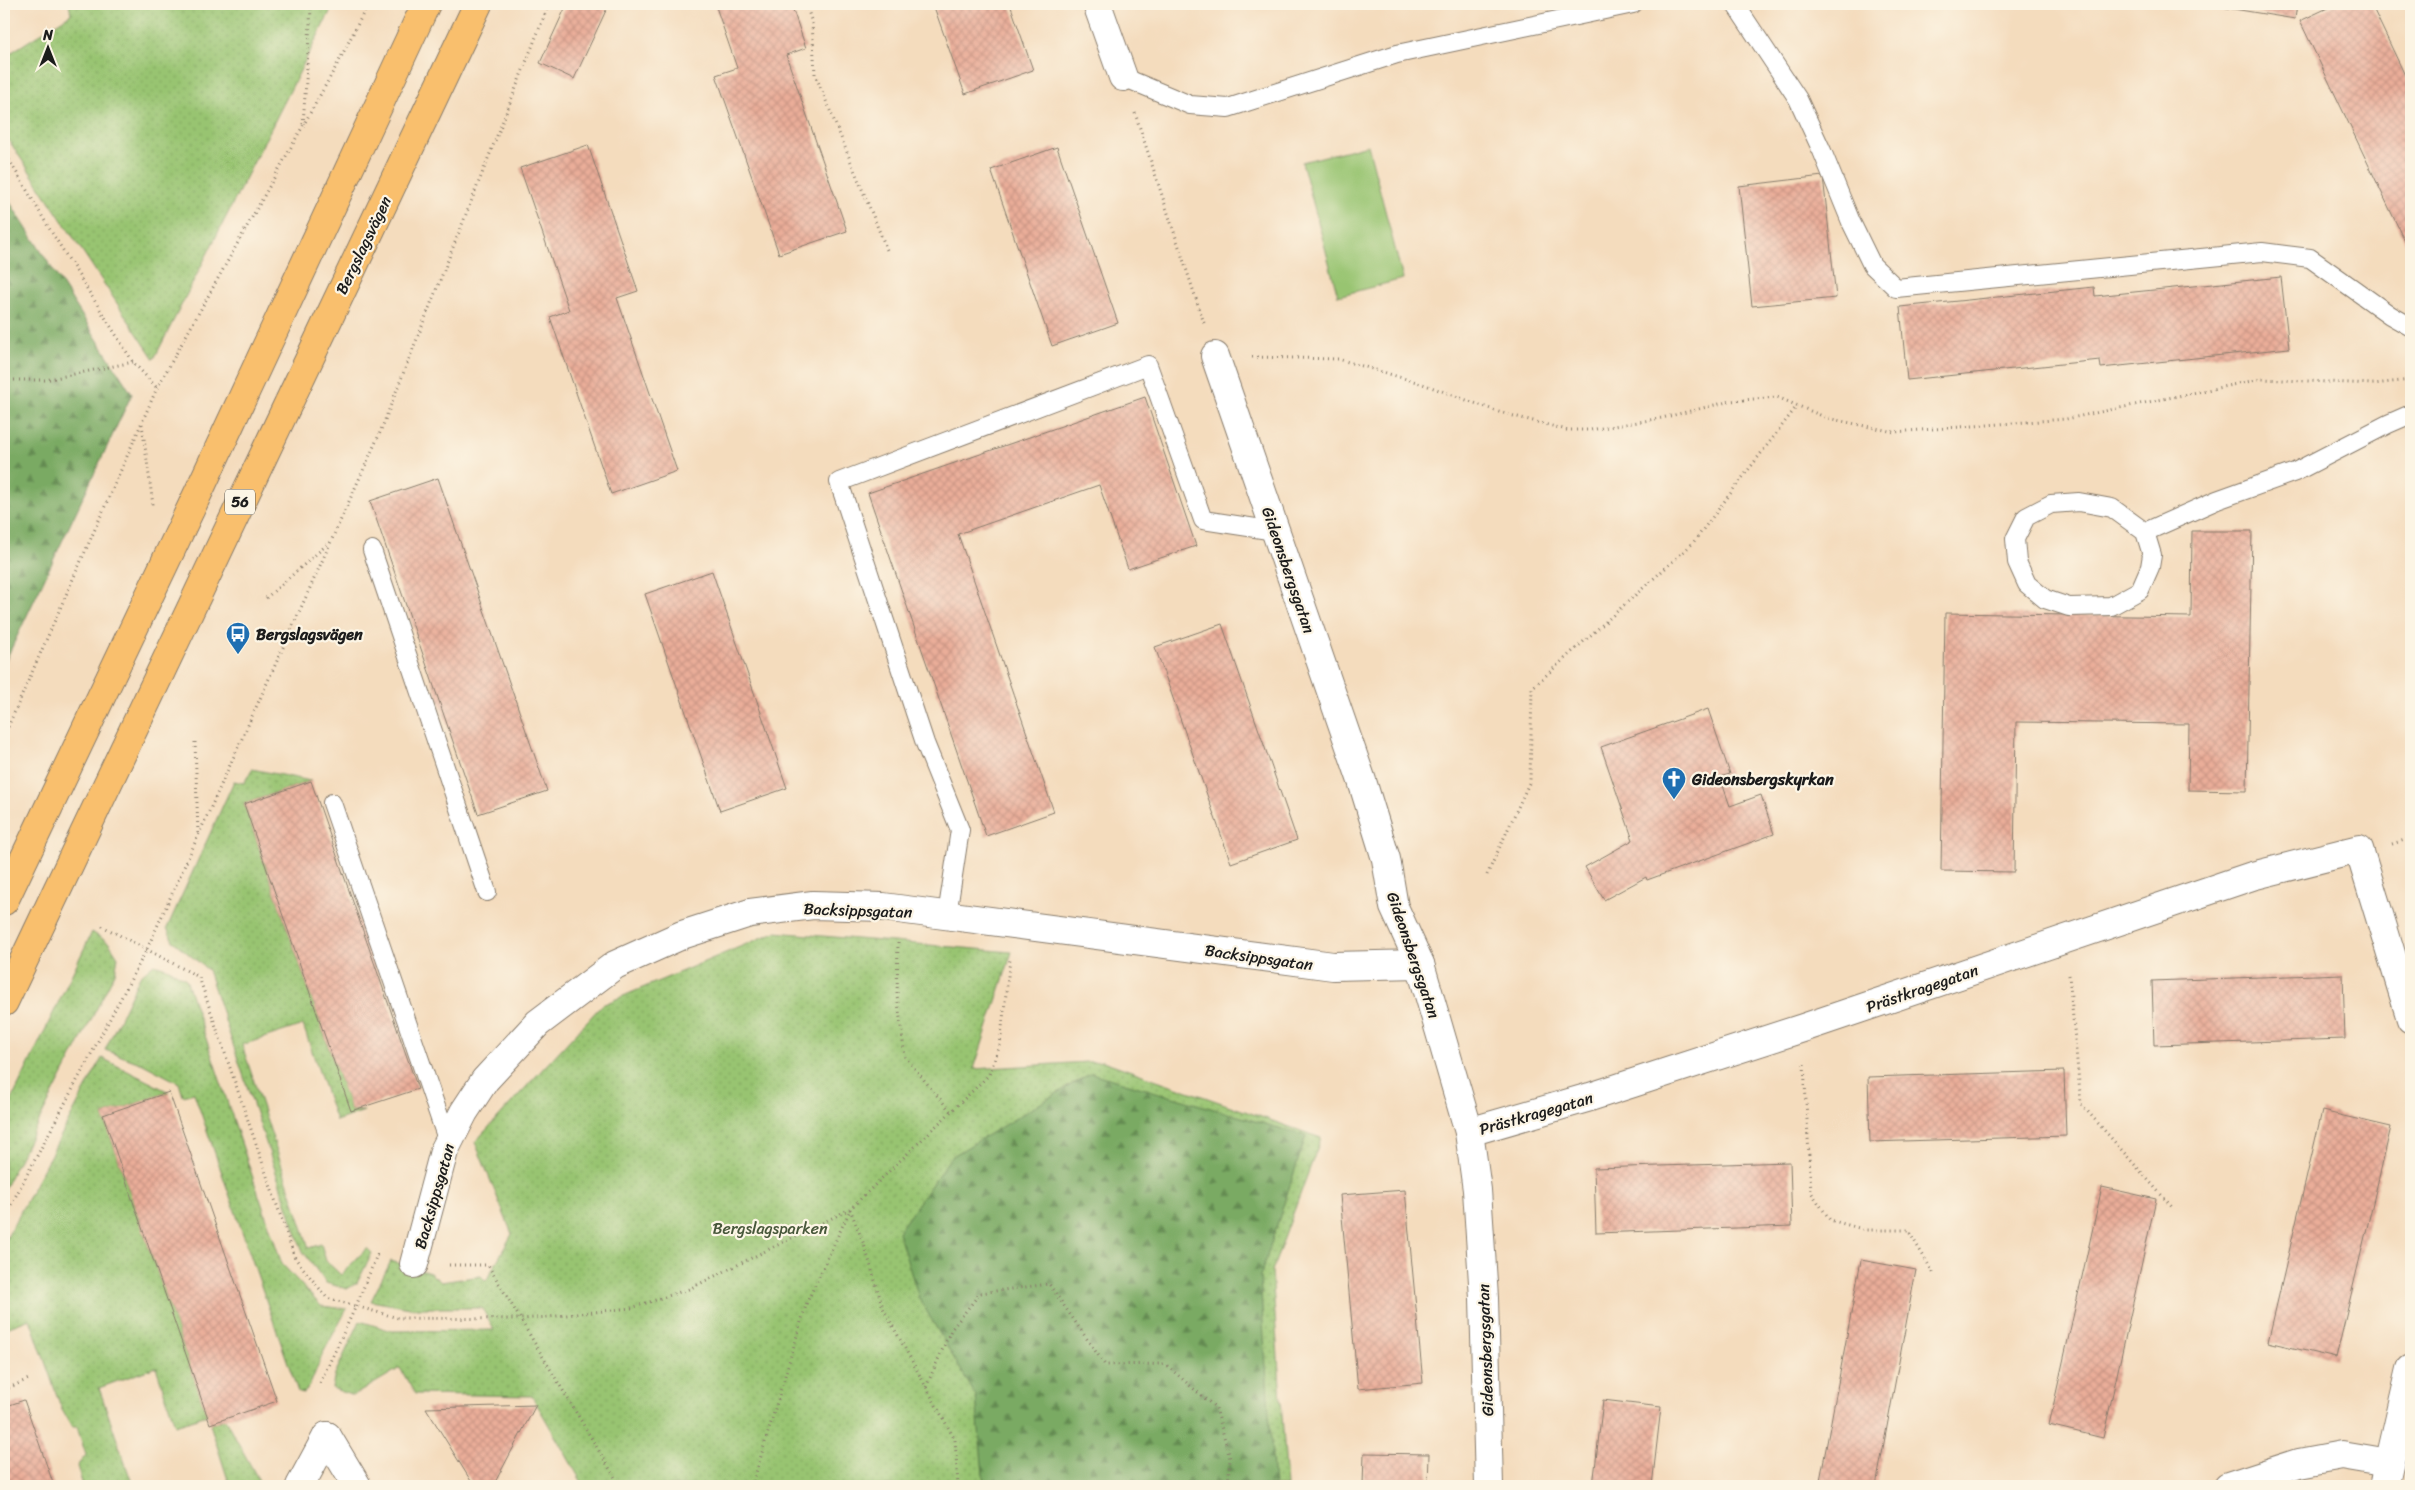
<svg xmlns="http://www.w3.org/2000/svg" width="2415" height="1490" viewBox="0 0 2415 1490" font-family="Sriracha,sans-serif">
<style>
.grass{fill:url(#grass-dots);stroke:#5a7046}
.forest{fill:url(#forest-firs);stroke:#4b6340}
.pitch{fill:#98c471;stroke:#5a7046}
.building{fill:url(#building-cross-hatch)}
.lines{fill:none;stroke-linecap:round;stroke-linejoin:round}
.lane-casing{stroke:#887c6c;stroke-width:20}
.street-casing{stroke:#887c6c;stroke-width:30}
.highway-casing{stroke:#887c6c;stroke-width:30}
.path{stroke:#887c6c;stroke-width:3;stroke-dasharray:1 4;stroke-linecap:butt}
.lane{stroke:#fff;stroke-width:18}
.street{stroke:#fff;stroke-width:28}
.highway{stroke:#f9bf6d;stroke-width:28}
.labels{text-anchor:middle;stroke-width:4.5;stroke-linejoin:round;paint-order:stroke}
.shield{fill:#fcf5e5;stroke:#5f5d58;stroke-width:1}
.shield-label{font-size:15px;font-weight:bold;fill:#1c1c1c}
.street-label{font-size:16px;fill:#1c1c1c;stroke:#fcf5e5}
.poi-label{font-size:16px;font-weight:bold;fill:#1c1c1c;stroke:#fcf5e5;text-anchor:start}
.park-label{font-size:16px;fill:#47573a;stroke:#fcf5e5}
</style>
<defs>
<pattern id="grass-dots" width="8" height="8" patternUnits="userSpaceOnUse" patternTransform="scale(1.25)"><rect width="8" height="8" fill="#98c471"/><path d="M2 2h.1M6 6h.1" fill="none" stroke="#82a861" stroke-width="1.8" stroke-linecap="round"/></pattern>
<pattern id="forest-firs" width="22" height="20" patternUnits="userSpaceOnUse" patternTransform="scale(1.25)"><rect width="22" height="20" fill="#7aaa63"/><path d="M5 1l3.5 6h-7zM16 11l3.5 6h-7z" fill="#638a51"/></pattern>
<pattern id="building-cross-hatch" width="8" height="8" patternUnits="userSpaceOnUse" patternTransform="scale(1.25)"><rect width="8" height="8" fill="#eaad99"/><path d="M0 0l8 8M0 8l8-8" fill="none" stroke="#c89483"/></pattern>
</defs>
<rect width="100%" height="100%" fill="#fcf5e5"/>
<filter id="ink" filterUnits="userSpaceOnUse"><feTurbulence type="fractalNoise" baseFrequency=".02" numOctaves="2"/><feDisplacementMap in="SourceGraphic" scale="10" xChannelSelector="R" yChannelSelector="G"/><feConvolveMatrix kernelMatrix="1 2 1 2 8 2 1 2 1" color-interpolation-filters="sRGB"/></filter>
<filter id="wash" filterUnits="userSpaceOnUse"><feTurbulence type="fractalNoise" baseFrequency=".0096" numOctaves="4" result="noise"/><feDisplacementMap in="SourceGraphic" scale="20" xChannelSelector="R" yChannelSelector="G"/><feGaussianBlur stdDeviation="1.12" result="paint"/><feColorMatrix in="noise" values="0 0 0 0 0 0 0 0 0 0 0 0 0 0 0 0 0 1.4 0 .05"/><feComposite in="paint" operator="in"/></filter>
<g filter="url(#wash)">
<rect width="100%" height="100%" fill="#f4dcbd"/>
<g class="grass">
<path d="M69,4H334L154,359L4,133V57L71,14Z"/>
<path d="M252,769L311,781L244,804L351,1111H364L336,1121L303,1025L242,1045L309,1248L321,1244L326,1261L341,1275L367,1248L372,1253L357,1283L347,1289L326,1283L302,1250L208,970L173,941L167,928L234,781L244,783Z"/>
<path d="M92,932L109,943L118,957L115,973L4,1189V1116Z"/>
<path d="M775,932L1012,952L974,1069L1103,1061L1321,1138L1272,1271L1287,1486H584L532,1396L415,1394L400,1368L353,1396L332,1388L335,1374L360,1321L392,1331L494,1330L482,1308H410L371,1301L391,1261L430,1273L441,1282L481,1276L486,1281L512,1234L475,1142L602,1005Z"/>
<path d="M154,964L167,968L186,979L282,1264L321,1306L347,1309L323,1353L310,1385L304,1393L298,1392L194,1093L183,1096L179,1083L143,1064L105,1050L140,976Z"/>
<path d="M102,1058L169,1092L103,1115L207,1415L175,1425L156,1367L99,1388L133,1486H83L77,1466L86,1455L77,1427H72L62,1410L30,1319L4,1329V1243Z"/>
<path d="M225,1419L262,1486H230L210,1424Z"/>
</g>
<g class="forest">
<path d="M4,193L132,394L4,664Z"/>
<path d="M1091,1073L1306,1136L1260,1277L1274,1486H984L976,1396L919,1298L898,1232L951,1157Z"/>
</g>
<path class="pitch" d="M1368,145L1403,279L1338,296L1302,162Z"/>
<g id="blocks">
<g class="building">
<path d="M567,4H609L574,79L540,63Z"/>
<path d="M715,4H791L806,48L786,55L847,231L779,254L716,75L737,68Z"/>
<path d="M933,4H1010L1033,70L965,94Z"/>
<path d="M2203,4H2297L2295,19Z"/>
<path d="M2336,4H2371L2411,88V254L2300,21Z"/>
<path d="M588,145L638,291L617,298L677,471L611,494L550,317L569,310L520,168Z"/>
<path d="M1057,147L1118,323L1052,346L991,170Z"/>
<path d="M1823,176L1836,298L1752,306L1739,186Z"/>
<path d="M2281,277L2289,348L2101,368L2100,360L1907,380L1900,307L2094,287L2095,296Z"/>
<path d="M1145,397L1196,546L1128,569L1099,485L958,534L1054,812L986,836L868,493Z"/>
<path d="M438,478L547,791L478,814L370,501Z"/>
<path d="M2192,531H2252L2247,791L2188,790L2189,724L2016,722L2014,872L1941,871L1945,613L2191,617Z"/>
<path d="M712,571L787,788L720,811L645,594Z"/>
<path d="M1222,624L1297,840L1231,863L1155,647Z"/>
<path d="M1708,709L1730,774L1720,777L1730,806L1761,795L1774,834L1647,880L1646,877L1604,900L1585,867L1633,840L1601,747Z"/>
<path d="M311,781L418,1089L351,1111L244,804Z"/>
<path d="M2343,974L2345,1039L2154,1045L2152,981Z"/>
<path d="M2064,1071L2066,1136L1870,1142L1868,1077Z"/>
<path d="M169,1092L277,1401L210,1424L103,1115Z"/>
<path d="M2322,1111L2391,1127L2336,1358L2268,1342Z"/>
<path d="M1790,1162L1792,1226L1596,1233L1594,1168Z"/>
<path d="M2102,1187L2156,1199L2103,1438L2049,1425Z"/>
<path d="M1405,1190L1423,1383L1358,1389L1340,1195Z"/>
<path d="M1861,1260L1916,1270L1876,1486H1819Z"/>
<path d="M24,1400L54,1486H4V1407Z"/>
<path d="M1603,1400L1661,1407L1652,1486H1593Z"/>
<path d="M536,1405L493,1486H474L426,1408Z"/>
<path d="M1364,1453L1429,1454L1428,1486H1363Z"/>
</g>
</g>
</g>
<g filter="url(#ink)">
<use href="#blocks" fill-opacity="0" stroke="#887c6c" stroke-width="1"/>
<g class="lines">
<defs>
<g id="lane">
<path d="M1735,4L1798,99L1822,151L1851,222L1872,265L1896,288L2262,252L2310,258L2390,315L2411,327"/>
<path d="M1123,77L1190,105L1228,108L1397,54L1633,4"/>
<path d="M2079,502L2112,508L2145,532L2152,555L2150,567L2140,590L2111,606L2069,607L2045,599L2027,584L2017,562L2015,539L2026,517L2051,504Z"/>
<path d="M2145,532L2217,500L2295,472L2388,424L2411,414"/>
<path d="M372,550L487,892"/>
<path d="M332,803L448,1142"/>
<path d="M947,915L960,830L925,743L839,482L1148,365L1203,520L1275,531"/>
</g>
<g id="street">
<path d="M1097,4L1123,77"/>
<path d="M1215,356L1362,781L1386,859L1394,907L1420,964L1469,1132L1477,1190L1484,1298L1489,1486"/>
<path d="M1469,1132L1590,1097L1803,1028L2252,876L2359,849L2411,1019"/>
<path d="M414,1264L444,1151L464,1112L485,1080L538,1023L615,965L682,935L750,913L813,905L883,907L1333,966L1420,964"/>
<path d="M327,1436L357,1486"/>
<path d="M300,1486L327,1436"/>
<path d="M2228,1486L2299,1463L2342,1455L2389,1463"/>
<path d="M2384,1486L2411,1369"/>
</g>
<g id="highway">
<path d="M4,901L200,489L426,4"/>
<path d="M4,1002L478,4"/>
</g>
</defs>
<use href="#lane" class="lane-casing"/>
<use href="#street" class="street-casing"/>
<use href="#highway" class="highway-casing"/>
<g class="path">
<path d="M806,4L812,23L815,74L887,250"/>
<path d="M1135,113L1204,323"/>
<path d="M303,124L311,9L307,4"/>
<path d="M4,151L49,228L133,362L157,388"/>
<path d="M1252,357L1338,359L1420,383L1499,412L1567,430H1590L1662,418L1731,401L1777,397L1827,418L1894,432L2066,419L2261,379L2373,384L2411,380"/>
<path d="M4,380H45L133,362"/>
<path d="M142,424L153,505"/>
<path d="M266,598L330,542"/>
<path d="M4,736L157,388L338,63L368,4"/>
<path d="M195,742L198,834"/>
<path d="M2392,844L2411,838"/>
<path d="M1487,875L1530,781L1532,688L1692,544L1797,406"/>
<path d="M102,926L199,977L295,1258L327,1298L398,1318L520,1319L548,1317L631,1308L689,1289L850,1209L989,1075L1000,1045L1010,959"/>
<path d="M898,942L897,995L905,1057L951,1112"/>
<path d="M2069,975L2081,1104L2172,1207"/>
<path d="M1804,1064L1811,1192L1830,1220L1866,1230H1908L1934,1274"/>
<path d="M850,1209L866,1250L883,1308L955,1440L958,1486"/>
<path d="M4,1218L147,949L379,435L549,4"/>
<path d="M449,1265H488L620,1486"/>
<path d="M320,1383L356,1306L377,1255L381,1256"/>
<path d="M926,1387L951,1330L980,1293L1049,1284L1105,1365L1165,1364L1216,1408L1230,1458L1228,1486"/>
<path d="M4,1390L31,1378"/>
<path d="M752,1486L807,1302L850,1210"/>
</g>
<use href="#lane" class="lane"/>
<use href="#street" class="street"/>
<use href="#highway" class="highway"/>
</g>
</g>
<defs>
<symbol id="bus-pin" viewBox="-11 -11 22 30"><path d="M0 17L-7.5 6A9.5 9.5 0 1 1 7.5 6Z" fill="#1f6fb2" stroke="#fcf5e5"/><path d="M-5-6H5V4H4V6H2V4H-2V6H-4V4H-5ZM-3.5-4V0h7V-4ZM-3.5 1.2v1.5H-2V1.2ZM2 1.2v1.5H3.5V1.2Z" fill="#fff"/></symbol>
<symbol id="church-pin" viewBox="-11 -11 22 30"><path d="M0 17L-7.5 6A9.5 9.5 0 1 1 7.5 6Z" fill="#1f6fb2" stroke="#fcf5e5"/><path d="M-1.2-6h2.4v3.5h3.3v2.4h-3.3V6h-2.4V-.1h-3.3v-2.4h3.3Z" fill="#fff"/></symbol>
</defs>
<g fill-rule="evenodd">
<use href="#bus-pin" x="224" y="620" width="28" height="38"/>
<use href="#church-pin" x="1660" y="765" width="28" height="38"/>
</g>
<g class="labels">
<rect class="shield" x="225" y="489.5" width="30" height="25" rx="4"/>
<g class="shield-label">
<text x="240" y="507">56</text>
</g>
<g class="street-label">
<text transform="translate(363 245) rotate(-64)" y="6">Bergslagsvägen</text>
<text transform="translate(1289 570) rotate(71)" y="6">Gideonsbergsgatan</text>
<text transform="translate(858 910) rotate(2)" y="6">Backsippsgatan</text>
<text transform="translate(1414 955) rotate(71)" y="6">Gideonsbergsgatan</text>
<text transform="translate(1259 957) rotate(8)" y="6">Backsippsgatan</text>
<text transform="translate(1922 988) rotate(-19)" y="6">Prästkragegatan</text>
<text transform="translate(1536 1113) rotate(-16)" y="6">Prästkragegatan</text>
<text transform="translate(434 1196) rotate(-74)" y="6">Backsippsgatan</text>
<text transform="translate(1485 1350) rotate(-92)" y="6">Gideonsbergsgatan</text>
</g>
<g class="poi-label">
<text x="256" y="640">Bergslagsvägen</text>
<text x="1692" y="785">Gideonsbergskyrkan</text>
</g>
<g class="park-label">
<text x="770" y="1234">Bergslagsparken</text>
</g>
</g>
<rect width="2415" height="1490" fill="none" stroke="#fcf5e5" stroke-width="20"/>
<g transform="translate(48 48)" stroke="#fcf5e5" stroke-width="4" paint-order="stroke">
<path d="M0-4L9 19L0 12L-9 19Z" fill="#1c1c1c"/>
<text y="-8" font-size="14" font-weight="bold" text-anchor="middle" fill="#1c1c1c">N</text>
</g>
</svg>
